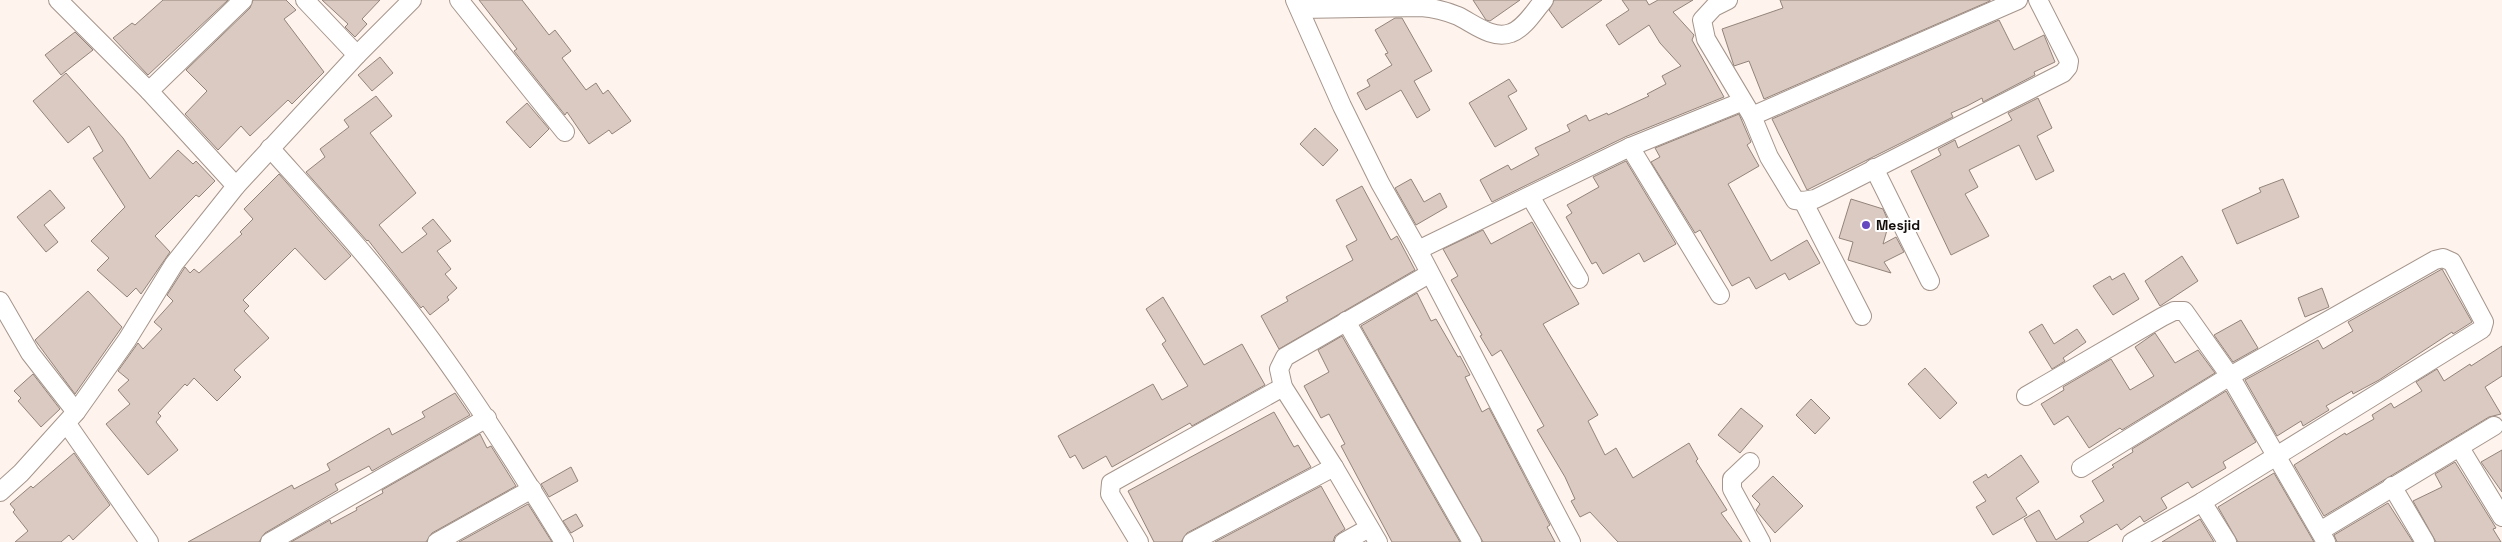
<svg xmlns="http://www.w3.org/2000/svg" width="2502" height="542" viewBox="0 0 2502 542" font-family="'Space Grotesk',sans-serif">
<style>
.building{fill:#dbcac1;stroke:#93847b}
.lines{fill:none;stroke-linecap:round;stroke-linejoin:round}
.street-casing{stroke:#a5958c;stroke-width:20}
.street{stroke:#fff;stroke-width:18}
.poi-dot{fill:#6348c0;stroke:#fff;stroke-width:2}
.labels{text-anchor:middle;stroke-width:4;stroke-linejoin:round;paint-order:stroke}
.poi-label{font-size:14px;font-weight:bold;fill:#140e0b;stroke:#fff;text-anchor:start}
</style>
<rect width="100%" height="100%" fill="#fef3ed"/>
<g class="building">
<path d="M163,0H228L148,75L113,38L132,23L135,25Z"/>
<path d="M253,0H286L296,10L284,19L324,72L292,104L288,100L250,136L241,126L218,150L185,114L207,91L186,70L250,8Z"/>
<path d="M322,0H380L362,19L367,24L355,37L345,27L348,24Z"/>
<path d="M479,0H522L549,35L555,30L571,51L562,58L586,90L596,83L603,94L608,90L631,121L612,134L609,130L589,144L567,112L565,115L526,66L514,51L517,49Z"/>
<path d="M1473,0H1520L1490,21L1486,20Z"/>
<path d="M1554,0H1602L1562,28L1549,10Z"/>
<path d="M1622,0H1646L1649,5L1658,0H1693L1673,12L1694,35L1692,40L1724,97L1625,137L1492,202L1480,180L1508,165L1511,170L1539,155L1535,148L1570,131L1567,125L1586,115L1589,121L1607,113L1608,115L1649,96L1647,94L1666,84L1662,76L1681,66L1660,43L1649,25L1619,45L1606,25L1629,10Z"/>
<path d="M1780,0H1990V1L1764,99L1749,61L1734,66L1722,29L1783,8Z"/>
<path d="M1395,18H1402L1432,71L1414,81L1430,110L1417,118L1401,90L1366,110L1357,93L1370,86L1367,80L1392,65L1385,54L1388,53L1375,30Z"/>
<path d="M1999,20L2014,50L2044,35L2055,62L2034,72L2035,75L1983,102L1982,98L1967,106L1951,113L1953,117L1807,190L1772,119Z"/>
<path d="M75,32L93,50L61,75L45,55Z"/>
<path d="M380,57L393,73L372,91L358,75Z"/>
<path d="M66,73L123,138L150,179L178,150L193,164L196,161L215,181L199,197L196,195L155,236L170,252L141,294L136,288L127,297L97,270L109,258L91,241L125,207L93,158L103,151L89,126L68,143L33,101Z"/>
<path d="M1509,79L1517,91L1508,96L1527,129L1495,147L1469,103Z"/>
<path d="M376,96L392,116L370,133L416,193L379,225L402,253L427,234L422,228L433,219L451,241L437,251L451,269L445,274L457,288L447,297L449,300L430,315L423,306L421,308L368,240L367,241L306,172L325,157L320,149L349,127L344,120Z"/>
<path d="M2038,98L2052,128L2037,136L2054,171L2036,180L2019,145L1969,170L1978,187L1965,194L1989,236L1951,255L1911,171L1941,155L1938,149L1955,140L1958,148L2012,120L2008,113Z"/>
<path d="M527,103L549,129L530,148L506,122Z"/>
<path d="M1739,114L1751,142L1747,145L1759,166L1728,184L1771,261L1807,240L1820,263L1789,280L1785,273L1756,289L1749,277L1732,286L1700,230L1695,233L1651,162L1660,157L1655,148Z"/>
<path d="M1315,128L1338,150L1323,166L1300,144Z"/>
<path d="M1626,161L1676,244L1644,262L1639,253L1603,274L1596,262L1592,264L1566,217L1572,213L1567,205L1599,187L1593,177Z"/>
<path d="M279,174L351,256L325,280L295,248L243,300L249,306L244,311L269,338L234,370L241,377L217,401L194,378L187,386L185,384L158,413L161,416L156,422L178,450L148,475L106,424L130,404L118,390L129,380L118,371L138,343L143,349L162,329L154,322L173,301L167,295L185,267L190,273L194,269L199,273L242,234L240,232L253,219L244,209Z"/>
<path d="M1411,179L1424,202L1440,193L1447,207L1416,225L1395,188Z"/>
<path d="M2283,179L2299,217L2237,244L2222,210L2261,192L2259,188Z"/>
<path d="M1362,186L1391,240L1397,236L1415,270L1279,349L1261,316L1288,301L1286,297L1353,260L1346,246L1357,240L1336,200Z"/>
<path d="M50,190L65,208L44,225L58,242L46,252L17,217Z"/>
<path d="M1851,199L1883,209L1889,223L1883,244L1896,237L1904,252L1884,262L1891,273L1848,260L1853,242L1839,238Z"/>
<path d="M1532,222L1579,304L1543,324L1598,415L1588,421L1605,455L1616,448L1633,478L1689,443L1698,459L1696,461L1727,510L1721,513L1742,542H1618L1590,512L1580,517L1571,501L1575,499L1565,477L1537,430L1544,426L1501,350L1492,356L1480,336L1482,335L1451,280L1458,276L1443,249L1483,230L1491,244Z"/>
<path d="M2182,256L2198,281L2160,306L2145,281Z"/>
<path d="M2442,269L2472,322L2453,334L2452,332L2379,380L2353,394L2352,391L2326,406L2329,410L2303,426L2301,421L2277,436L2245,380L2318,340L2323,349L2353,331L2348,322Z"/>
<path d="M2124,273L2139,299L2113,315L2093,286L2110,276L2112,280Z"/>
<path d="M2322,288L2329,307L2305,317L2298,298Z"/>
<path d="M88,291L122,327L75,394L35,340Z"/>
<path d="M1417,293L1431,321L1436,319L1458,357L1460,356L1470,375L1465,377L1482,412L1489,408L1550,525L1547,527L1555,542H1483L1361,326Z"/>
<path d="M1163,297L1204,365L1242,344L1265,385L1192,426L1190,423L1112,467L1106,456L1083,469L1075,455L1070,458L1058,436L1153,384L1162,400L1188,386L1162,344L1166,341L1146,309Z"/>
<path d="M2241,320L2258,348L2233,362L2214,335Z"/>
<path d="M2042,324L2054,344L2077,329L2086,342L2063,358L2065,361L2052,369L2029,332Z"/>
<path d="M2155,333L2175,363L2198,350L2215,373L2122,430L2120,428L2089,448L2068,416L2054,425L2041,404L2064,390L2063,387L2111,359L2130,390L2154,376L2135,347Z"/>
<path d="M1342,336L1460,542H1392L1341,446L1345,444L1329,414L1321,418L1304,386L1329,372L1318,350Z"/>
<path d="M2502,346V376L2485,387L2501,414L2489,417L2324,516L2294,465L2345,433L2346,435L2374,419L2372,415L2391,403L2394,408L2422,391L2416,382L2437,369L2444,381L2470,364L2471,366Z"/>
<path d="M1925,368L1957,403L1940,419L1908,384Z"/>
<path d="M33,374L60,409L41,427L18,401L21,398L14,391Z"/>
<path d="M2226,391L2256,442L2223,462L2226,468L2192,488L2188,482L2161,498L2167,508L2144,522L2140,516L2121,530L2117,524L2087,542H2037L2024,519L2039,510L2056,540L2084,522L2080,516L2104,501L2092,481L2114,467L2112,465L2133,452L2132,449Z"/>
<path d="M455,393L470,415L372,471L369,466L335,484L338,490L265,533L259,542H188L292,485L294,489L330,470L327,464L389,428L392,435L425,417L422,412Z"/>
<path d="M1811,399L1830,418L1815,434L1796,415Z"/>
<path d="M1741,408L1763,426L1740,453L1718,435Z"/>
<path d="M1274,412L1294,447L1298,445L1311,467L1187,533L1181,542H1154L1128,491Z"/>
<path d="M480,434L487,448L491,446L516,486L432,533L426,542H291L330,520L331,524L357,510L356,508L383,493L382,490Z"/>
<path d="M2502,450V492L2481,462Z"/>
<path d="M74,453L110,505L73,540L69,535L61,542H15L28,531L13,512L15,510L10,504L31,486L33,488Z"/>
<path d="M2021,455L2039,482L2016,498L2027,515L1993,535L1976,507L1986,501L1973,482L1986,474L1988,478Z"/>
<path d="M2455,462L2496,528L2493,529L2501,542H2436L2413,501L2442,487L2435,474Z"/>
<path d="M571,467L578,481L549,497L541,484Z"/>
<path d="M2274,473L2314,542H2238L2218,507Z"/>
<path d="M1773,476L1803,506L1775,533L1756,510L1760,504L1752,496Z"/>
<path d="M1321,486L1345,529L1335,536L1333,542H1215Z"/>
<path d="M2388,503L2413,542H2337L2334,535Z"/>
<path d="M528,504L552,542H459Z"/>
<path d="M576,514L583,526L571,533L563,521Z"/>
<path d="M2200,519L2214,542H2162Z"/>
</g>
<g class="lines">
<defs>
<g id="street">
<path d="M58,0L149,91L236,186"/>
<path d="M305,0L357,55"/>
<path d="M459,0L565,132"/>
<path d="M1295,0L1342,106L1380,183L1418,250L1571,542"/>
<path d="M1728,0L1714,7L1702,20L1706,39L1752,116L1769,157L1795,200L1803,201L1815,199L1835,189L2063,73L2068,67L2069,61L2038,0"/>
<path d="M1300,9L1421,7C1434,8 1446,11 1458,16C1474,24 1493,40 1511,33C1525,28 1535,10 1544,0"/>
<path d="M149,91L243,0"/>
<path d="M1752,116L2018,0"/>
<path d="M1630,147L1720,295"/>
<path d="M270,148C303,185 336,221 368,259C442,347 504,444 564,542"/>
<path d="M1874,168L1930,281"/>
<path d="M1530,196L1579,279"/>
<path d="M1803,201L1862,316"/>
<path d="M1418,250L1630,147L1741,102"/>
<path d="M0,301L30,353L76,412"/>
<path d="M1346,321L1472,542"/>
<path d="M2026,396L2162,317L2174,311H2184L2230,376L2326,542"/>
<path d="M67,424L149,542"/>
<path d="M2460,448L2502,517"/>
<path d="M1750,462L1732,479V489L1761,542"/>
<path d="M2081,468L2230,376L2435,260L2443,258L2452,262L2484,322L2482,329L2202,502L2132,542"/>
<path d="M2392,486L2425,542"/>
<path d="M0,492L21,473L76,412L127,340L174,264L236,186L357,55L412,0"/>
<path d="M2202,502L2227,542"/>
<path d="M2320,531L2494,426"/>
<path d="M270,542L487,418"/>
<path d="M437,542L532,489"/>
<path d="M1139,542L1110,494L1111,483L1283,387"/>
<path d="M1192,542L1334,467"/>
<path d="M1344,542L1369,528"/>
<path d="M1378,542L1334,467L1283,387L1279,369L1285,357L1429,274"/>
</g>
</defs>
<use href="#street" class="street-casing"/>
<use href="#street" class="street"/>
</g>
<circle class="poi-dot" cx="1866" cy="225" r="5"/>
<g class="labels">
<g class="poi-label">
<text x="1876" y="230">Mesjid</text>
</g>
</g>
</svg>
